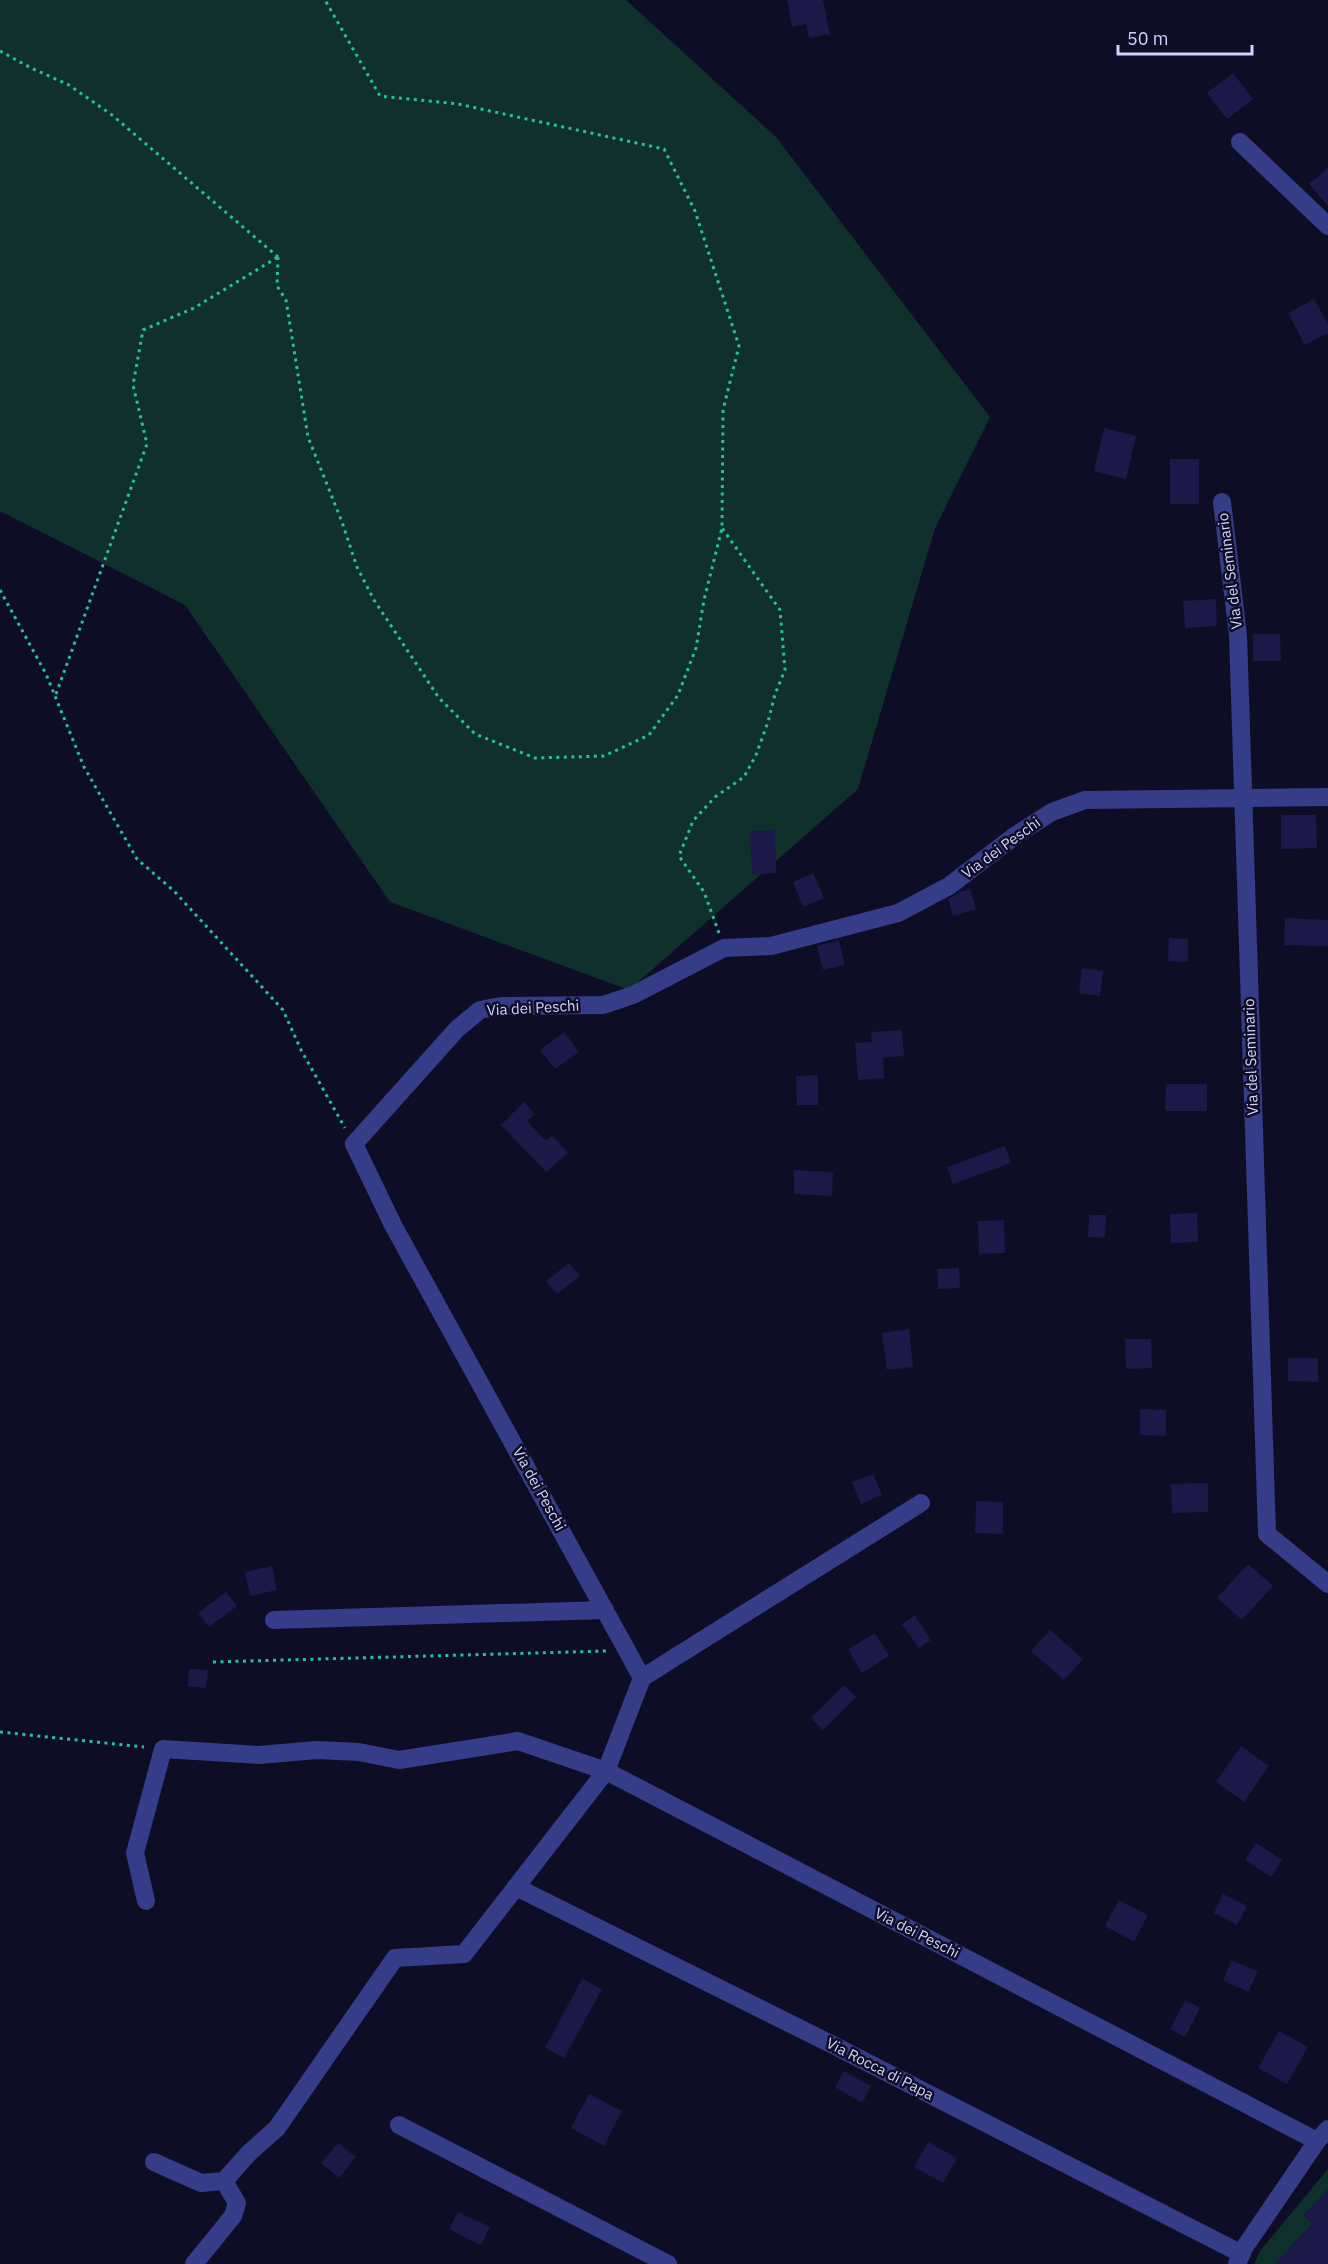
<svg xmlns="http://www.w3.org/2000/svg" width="1328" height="2264" viewBox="0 0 1328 2264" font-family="'IBM Plex Sans',sans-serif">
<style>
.green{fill:#10302b}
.building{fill:#1c1848}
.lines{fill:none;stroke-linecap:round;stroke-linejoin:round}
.path{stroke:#27bea2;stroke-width:3;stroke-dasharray:3 4.5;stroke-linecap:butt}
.minor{stroke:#353c88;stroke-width:18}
.labels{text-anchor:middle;stroke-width:5;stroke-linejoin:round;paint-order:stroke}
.street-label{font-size:15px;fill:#d2d2ff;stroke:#0e0d26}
</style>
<rect width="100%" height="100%" fill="#0e0d26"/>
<g class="green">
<path d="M0,0H626L776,137L990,417L935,528L858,789L629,990L390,902L185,605L0,511Z"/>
<path d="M1328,2169V2189L1304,2215L1313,2223L1277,2262L1279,2264H1254L1260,2251Z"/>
</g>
<g class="building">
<path d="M787,0H823L830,34L809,38L806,24L792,27Z"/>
<path d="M1233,73L1253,99L1227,119L1207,93Z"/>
<path d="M1328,168V206L1309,184Z"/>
<path d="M1314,299L1328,324V333L1305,345L1288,313Z"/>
<path d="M1104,428L1136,436L1126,479L1094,471Z"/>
<rect x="1170" y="459" width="29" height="45"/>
<path d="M1216,599L1217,626L1185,628L1183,601Z"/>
<path d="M1253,634H1280L1281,661H1253Z"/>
<path d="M1281,815H1316L1317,848L1281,849Z"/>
<path d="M775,830L776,873L752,874L750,831Z"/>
<path d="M813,873L824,898L803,907L793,882Z"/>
<path d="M970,889L976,909L953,916L948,899L960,892Z"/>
<path d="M1285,918L1328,920V946L1284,945Z"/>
<path d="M1169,938L1188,939V962L1168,961Z"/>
<path d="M839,940L845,965L823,970L817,946Z"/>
<path d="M1082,968L1103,971L1100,996L1079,993Z"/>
<path d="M902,1030L904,1056L883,1058L884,1078L858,1080L855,1043L872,1042L871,1032Z"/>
<path d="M564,1032L579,1052L555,1069L540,1050Z"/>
<path d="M818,1075V1105H797L796,1076Z"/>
<path d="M1166,1084H1207V1111H1165Z"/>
<path d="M524,1102L535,1114L527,1121L546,1141L552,1135L568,1153L546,1172L501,1125Z"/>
<path d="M1005,1146L1011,1163L953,1184L947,1167Z"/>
<path d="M794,1170L833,1172L832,1196L794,1194Z"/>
<path d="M1197,1213L1198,1242L1171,1243L1170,1214Z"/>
<path d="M1089,1215H1106L1105,1238L1088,1237Z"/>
<path d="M1004,1220L1005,1253L979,1254L978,1221Z"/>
<path d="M569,1263L580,1276L557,1294L546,1281Z"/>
<path d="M959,1268L960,1288L938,1289L937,1269Z"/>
<path d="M909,1329L913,1367L887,1370L882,1333Z"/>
<path d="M1125,1339H1151L1152,1368L1126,1369Z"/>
<path d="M1288,1358H1318V1382L1288,1381Z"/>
<path d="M1140,1409L1166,1410V1436L1140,1435Z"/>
<path d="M873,1474L882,1495L861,1504L852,1482Z"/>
<path d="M1208,1483V1512L1172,1513L1171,1484Z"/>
<path d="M976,1501L1003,1502V1534L975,1533Z"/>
<path d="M1248,1564L1273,1586L1242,1620L1217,1598Z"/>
<path d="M272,1566L277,1590L250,1596L245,1572Z"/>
<path d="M226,1592L237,1606L209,1627L198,1613Z"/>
<path d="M915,1615L931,1640L919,1648L902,1624Z"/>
<path d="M1050,1630L1083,1659L1064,1680L1031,1651Z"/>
<path d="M875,1633L889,1656L862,1673L848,1649Z"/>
<path d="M189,1669L208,1670L206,1688L188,1686Z"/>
<path d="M844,1685L856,1697L823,1730L811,1718Z"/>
<path d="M1241,1746L1269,1766L1244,1802L1216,1782Z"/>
<path d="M1256,1843L1282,1860L1271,1877L1245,1860Z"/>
<path d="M1223,1894L1247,1906L1237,1925L1214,1913Z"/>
<path d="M1119,1900L1148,1915L1134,1942L1105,1926Z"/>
<path d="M1232,1960L1258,1972L1248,1992L1223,1980Z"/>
<path d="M582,1979L602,1989L564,2058L545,2048Z"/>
<path d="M1185,2000L1200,2008L1185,2037L1170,2029Z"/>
<path d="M1279,2031L1308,2047L1287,2084L1258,2068Z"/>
<path d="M844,2071L871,2086L862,2103L835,2087Z"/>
<path d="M589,2094L622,2111L604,2146L571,2128Z"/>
<path d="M928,2142L957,2158L943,2183L914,2167Z"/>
<path d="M338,2143L356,2157L339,2178L321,2163Z"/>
<path d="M1328,2189V2264H1275L1313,2223L1304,2215Z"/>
<path d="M458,2212L490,2227L481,2245L449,2229Z"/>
</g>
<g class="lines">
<g class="path">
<path d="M0,51L31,68L69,85L112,115L278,257"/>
<path d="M278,257L277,286L286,300L308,437L342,522L357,567L374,600L439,698L475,734L535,758L604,756L649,735L678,695L696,648L704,600L722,528L723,410L739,346L695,211L664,149L458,104L380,96L325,0"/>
<path d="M0,590L46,674L84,767L137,859L174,891L283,1010L301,1050L345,1128"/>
<path d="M56,694L147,444L133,385L143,330L194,308L278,257"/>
<path d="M719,933L704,892L679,856L693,821L715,797L744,777L756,755L768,722L775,694L785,670L780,610L722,528"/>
<path d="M213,1662L607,1651"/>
<path d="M0,1732L144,1747"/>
</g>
<g class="minor">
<path d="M1240,142L1328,226"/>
<path d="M1222,502L1238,635L1267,1534L1328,1584"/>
<path d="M274,1620L605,1610"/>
<path d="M642,1678L921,1503"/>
<path d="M518,1888L831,2044L1242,2254"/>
<path d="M146,1901L135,1853L163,1749L259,1755L317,1750L359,1752L399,1760L518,1741L606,1771L464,1954L395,1958L277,2128L249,2153L224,2181L237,2203L233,2216L194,2264"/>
<path d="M399,2125L668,2264"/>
<path d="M1317,2141L606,1771L642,1678L393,1225L354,1144L457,1029L480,1010L501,1006L603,1005L633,995L724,948L771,946L898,913L949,886L1016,835L1052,812L1085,800L1328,797"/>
<path d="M154,2162L201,2183L224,2181"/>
<path d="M1237,2264L1244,2248L1317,2141L1328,2129"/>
</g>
</g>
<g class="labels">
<g class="street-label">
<text transform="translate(1230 571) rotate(-97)" y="5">Via del Seminario</text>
<text transform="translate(1001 848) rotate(-36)" y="5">Via dei Peschi</text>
<text transform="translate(533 1008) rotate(-3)" y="5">Via dei Peschi</text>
<text transform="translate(1251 1057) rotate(-92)" y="5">Via del Seminario</text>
<text transform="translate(539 1489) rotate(61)" y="5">Via dei Peschi</text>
<text transform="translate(917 1933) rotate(27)" y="5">Via dei Peschi</text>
<text transform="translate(880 2069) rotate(27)" y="5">Via Rocca di Papa</text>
</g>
</g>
<path d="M1118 45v9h134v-9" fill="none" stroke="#d2d2ff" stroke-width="3"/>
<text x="1127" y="45" font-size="18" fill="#d2d2ff" stroke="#0e0d26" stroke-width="4.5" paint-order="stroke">50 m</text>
</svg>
